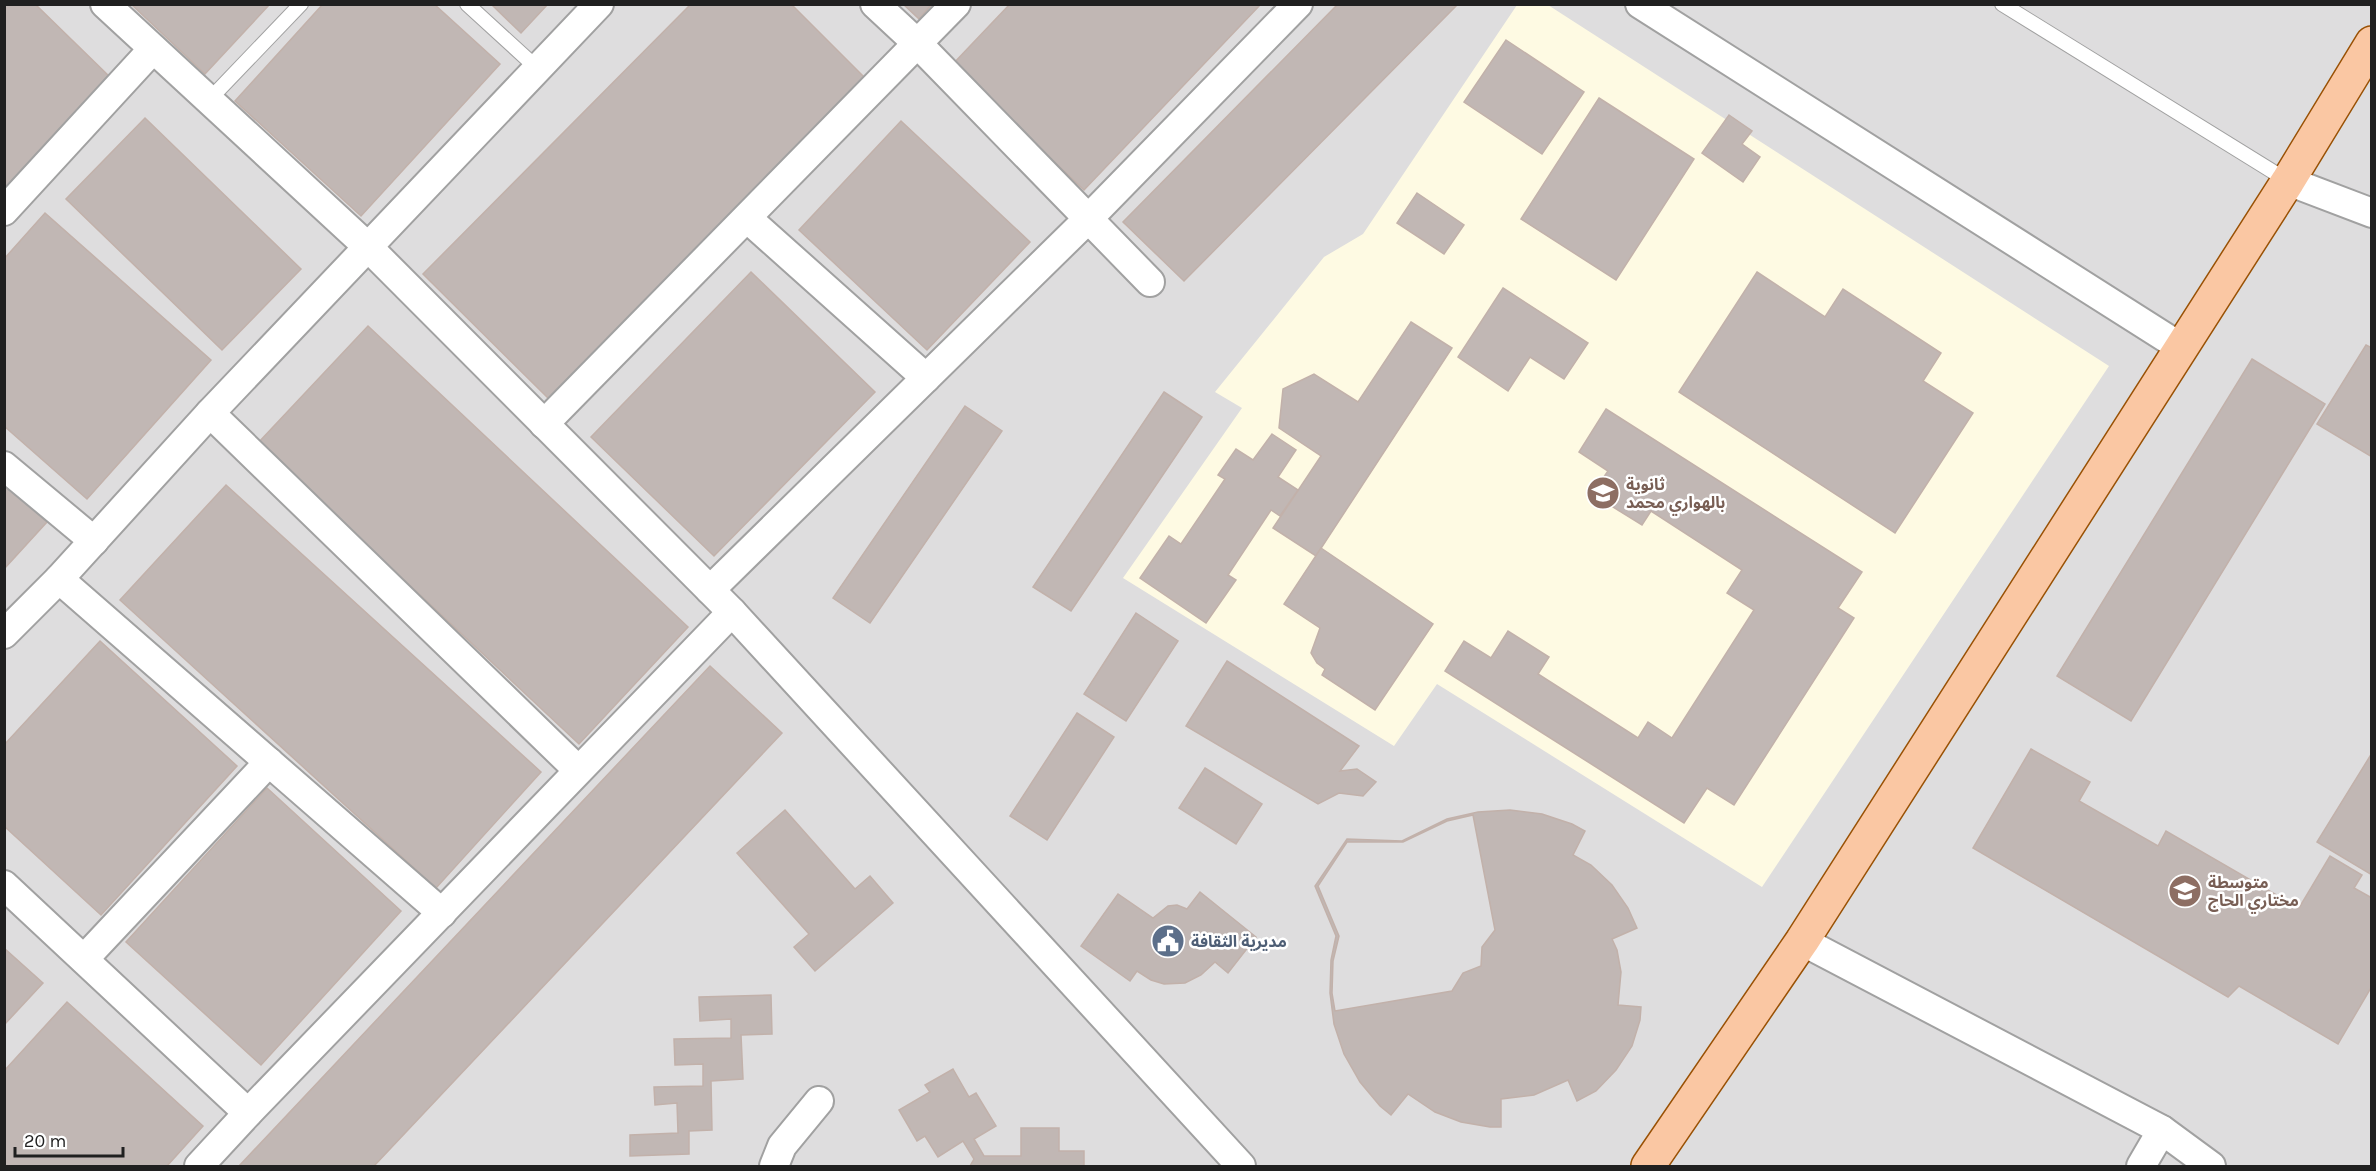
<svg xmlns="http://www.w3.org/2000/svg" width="2376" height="1171" viewBox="0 0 2376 1171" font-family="Karla,'Noto Sans Arabic',sans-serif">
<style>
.residential{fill:#deddde}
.education{fill:#fefae3}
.building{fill:#c1b7b4;stroke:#c2b1aa;stroke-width:1.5;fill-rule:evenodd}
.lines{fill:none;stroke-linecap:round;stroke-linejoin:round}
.service-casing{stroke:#a1a1a1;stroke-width:16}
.minor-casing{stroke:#a1a1a1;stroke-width:32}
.primary-casing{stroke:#995104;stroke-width:36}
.service{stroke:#fff;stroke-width:14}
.minor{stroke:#fff;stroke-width:28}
.primary{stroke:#fac7a3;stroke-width:33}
.labels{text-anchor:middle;stroke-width:5;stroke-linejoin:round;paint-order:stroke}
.education-label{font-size:16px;font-weight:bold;fill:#785e54;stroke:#fff;text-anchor:start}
.service-label{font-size:16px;font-weight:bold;fill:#4e5e75;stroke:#fff;text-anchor:start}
</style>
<rect width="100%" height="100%" fill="#f1ece7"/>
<rect class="residential" x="5" y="5" width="2366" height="1161"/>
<path class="education" d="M1517,5H1548L2109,366L1762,887L1437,684L1394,746L1123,578L1242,408L1215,392L1324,257L1363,234Z"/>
<g class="building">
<path d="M4,4H35L113,80L4,191Z"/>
<path d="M131,4H270L205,74Z"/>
<path d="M323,4H434L500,64L361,216L235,101Z"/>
<path d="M491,4H548L521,33Z"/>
<path d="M691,4H791L871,84L552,402L423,274Z"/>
<path d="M903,4H932L919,19Z"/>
<path d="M1010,4H1261L1084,190L952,65Z"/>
<path d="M1338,4H1458L1184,281L1123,222Z"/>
<path d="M1506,40L1584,92L1542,154L1464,102Z"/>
<path d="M1599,98L1694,159L1616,280L1521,219Z"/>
<path d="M1729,115L1752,131L1742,144L1760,157L1743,182L1702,153Z"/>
<path d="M145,118L301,269L222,350L66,199Z"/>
<path d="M901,121L1030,242L927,350L799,230Z"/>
<path d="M1417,193L1464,225L1444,254L1397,223Z"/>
<path d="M45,213L211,360L87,499L4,426V259Z"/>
<path d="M751,272L875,392L714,556L591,437Z"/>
<path d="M1757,272L1825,317L1843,289L1941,353L1923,381L1973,413L1895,533L1679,392Z"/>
<path d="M1503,288L1588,343L1564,379L1530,357L1508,391L1458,357Z"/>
<path d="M1411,322L1452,348L1316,556L1273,528L1321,456L1279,428L1283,389L1314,374L1358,402Z"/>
<path d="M368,326L688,627L579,744L258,443Z"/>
<path d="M2366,345L2372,348V457L2317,424Z"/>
<path d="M2252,359L2325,404L2131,721L2057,676Z"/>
<path d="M1164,392L1202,417L1071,611L1033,587Z"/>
<path d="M965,406L1002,431L870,623L833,598Z"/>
<path d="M1606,409L1862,572L1838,608L1854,618L1734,805L1707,788L1684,823L1445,671L1464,641L1491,658L1508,631L1549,657L1538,674L1638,738L1648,722L1672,738L1754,610L1727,593L1742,570L1651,511L1642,525L1592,494L1608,471L1579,452Z"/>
<path d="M1272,434L1296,450L1278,477L1298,490L1280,516L1271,510L1228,575L1236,580L1206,623L1140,578L1169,536L1181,544L1225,479L1218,475L1236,449L1253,460Z"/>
<path d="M4,482L47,522L4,569Z"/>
<path d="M226,485L541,772L436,888L120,600Z"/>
<path d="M1321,548L1433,624L1375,710L1322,675L1325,669L1317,663L1311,653L1320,628L1284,604Z"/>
<path d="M1136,613L1178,641L1126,721L1084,694Z"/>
<path d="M100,641L237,766L101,915L4,826V745Z"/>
<path d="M1227,661L1359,746L1340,771L1357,769L1376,782L1363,796L1339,793L1318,804L1186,726Z"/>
<path d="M710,666L782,733L374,1166H239Z"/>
<path d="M1077,713L1114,737L1047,840L1010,816Z"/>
<path d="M2031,749L2090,782L2079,801L2158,846L2166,831L2299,908L2330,856L2362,875L2354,888L2372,898V986L2338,1044L2239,986L2228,997L1973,848Z"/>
<path d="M2372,753V875L2317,842Z"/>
<path d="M1205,768L1262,804L1236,844L1179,808Z"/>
<path d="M267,788L401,911L261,1065L126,942Z"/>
<path d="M785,810L855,889L870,876L893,903L815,971L794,947L809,934L737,853Z"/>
<path d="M1510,810L1542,814L1572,824L1585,831L1573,855L1591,865L1612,885L1628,908L1637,928L1612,939L1617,950L1621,972L1618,1005L1641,1007L1640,1020L1632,1046L1616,1070L1596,1091L1577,1101L1568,1080L1534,1095L1501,1099V1127H1490L1461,1122L1435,1112L1408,1094L1391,1115L1380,1106L1360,1082L1344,1054L1334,1024L1330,993L1331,960L1336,936L1315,886L1347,839L1402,841L1447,819L1478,812ZM1473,815L1495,930L1482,947L1481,966L1463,973L1452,991L1335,1011L1332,993L1333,961L1339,936L1318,886L1347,842H1403L1447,821Z"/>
<path d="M1200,892L1256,937L1228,973L1215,962L1201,975L1185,983L1164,984L1151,980L1137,971L1130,981L1081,946L1118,894L1153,918L1168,906L1177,905L1187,909Z"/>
<path d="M4,948L43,983L4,1025Z"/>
<path d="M771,995L772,1034L741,1035L743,1079L711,1081L712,1130L689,1131V1154L630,1156V1135L678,1133L677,1103L655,1105L654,1087L703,1086V1064L675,1065L674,1039L731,1038V1019L700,1021L699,997Z"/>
<path d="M67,1002L203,1126L167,1166H4V1071Z"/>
<path d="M953,1069L969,1097L976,1093L996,1126L974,1139L984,1156H1021V1128H1059V1151H1084V1166H970L974,1159L963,1141L938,1157L925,1136L917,1141L899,1110L930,1092L925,1085Z"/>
</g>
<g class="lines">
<defs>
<g id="service">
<path d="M467,4L538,69"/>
<path d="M2002,4L2288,181"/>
<path d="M209,100L301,4"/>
</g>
<g id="minor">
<path d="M105,4L368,247L732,612L1241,1166"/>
<path d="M875,4L918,44L1150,282"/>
<path d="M1640,4L2182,348"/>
<path d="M2288,181L2372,213"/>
<path d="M4,211L153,49"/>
<path d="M747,218L926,378"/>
<path d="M210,413L578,770"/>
<path d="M544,424L956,4"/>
<path d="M4,466L94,541"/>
<path d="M59,579L442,913"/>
<path d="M710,590L1088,219L1298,4"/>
<path d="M4,634L59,579L210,413L599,4"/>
<path d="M4,885L248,1113"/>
<path d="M1802,941L2162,1130L2211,1166"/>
<path d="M84,959L269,762"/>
<path d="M199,1166L248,1113L732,612"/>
<path d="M774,1166L782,1146L819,1101"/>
<path d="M2141,1166L2162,1130"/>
</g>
<path id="primary" d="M1648,1166L1802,941L2288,181L2372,43"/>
</defs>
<use href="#service" class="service-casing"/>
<use href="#minor" class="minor-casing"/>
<use href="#primary" class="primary-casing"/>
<use href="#service" class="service"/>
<use href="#minor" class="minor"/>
<use href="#primary" class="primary"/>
</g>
<defs>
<symbol id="school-disc" viewBox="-11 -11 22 22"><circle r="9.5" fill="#8d6e63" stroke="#fff"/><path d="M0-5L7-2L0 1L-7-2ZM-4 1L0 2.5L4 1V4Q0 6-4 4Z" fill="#fff"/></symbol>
<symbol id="civic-disc" viewBox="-11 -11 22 22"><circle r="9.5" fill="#5c6f8a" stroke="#fff"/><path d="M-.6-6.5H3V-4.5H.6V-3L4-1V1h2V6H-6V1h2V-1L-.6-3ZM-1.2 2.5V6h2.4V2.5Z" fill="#fff"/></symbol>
</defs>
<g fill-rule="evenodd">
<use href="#school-disc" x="1584" y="474" width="38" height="38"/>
<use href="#school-disc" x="2166" y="872" width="38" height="38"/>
<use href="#civic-disc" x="1149" y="922" width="38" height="38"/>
</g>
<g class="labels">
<g class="education-label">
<text x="1626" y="490">ثانوية<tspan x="1626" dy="18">بالهواري محمد</tspan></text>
<text x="2208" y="888">متوسطة<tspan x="2208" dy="18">مختاري الحاج</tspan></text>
</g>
<g class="service-label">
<text x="1191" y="947">مديرية الثقافة</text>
</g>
</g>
<rect width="2376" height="1171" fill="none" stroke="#202020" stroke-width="12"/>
<path d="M15 1147v9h108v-9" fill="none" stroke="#202020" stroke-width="3"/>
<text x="24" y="1147" font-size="18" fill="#202020" stroke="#ffffff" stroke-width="4.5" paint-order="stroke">20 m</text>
</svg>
